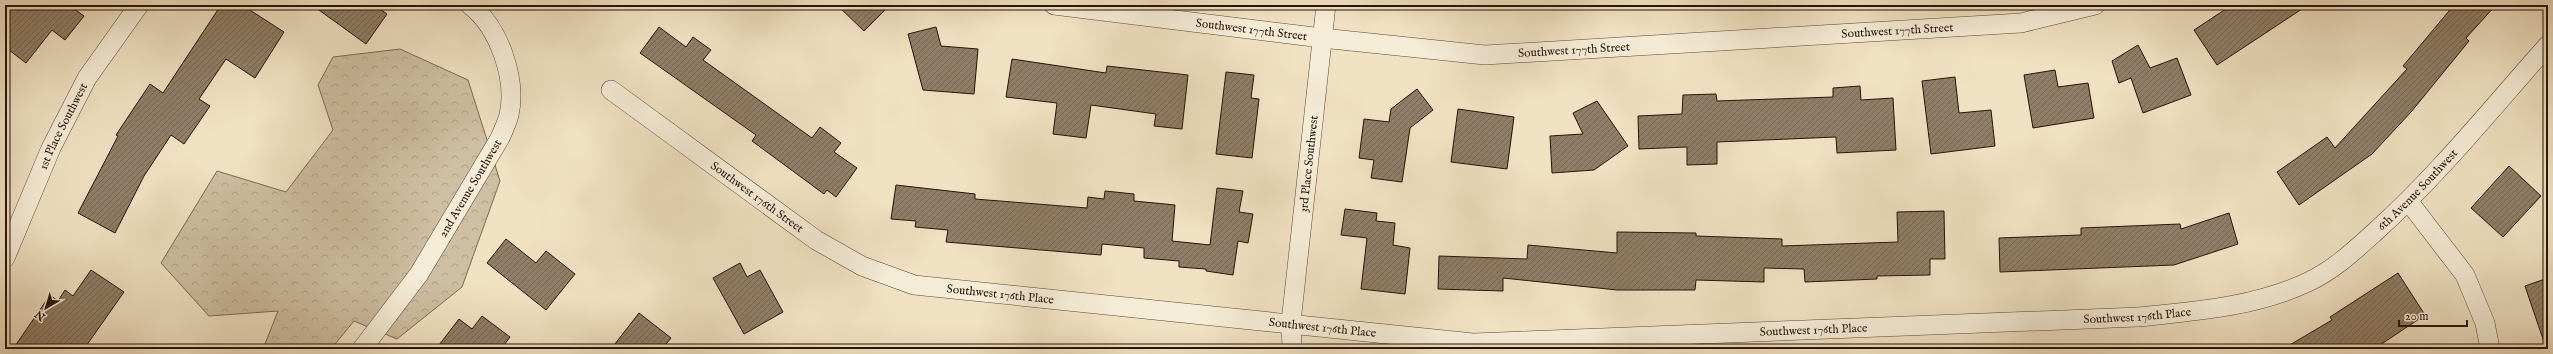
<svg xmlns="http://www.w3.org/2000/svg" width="2553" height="354" viewBox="0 0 2553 354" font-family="'IM FELL English',serif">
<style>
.forest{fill:url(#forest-crowns);stroke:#7c6854}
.building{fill:url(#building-hatch);stroke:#291206}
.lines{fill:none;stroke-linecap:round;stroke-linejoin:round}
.minor-casing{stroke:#5b4635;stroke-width:20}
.minor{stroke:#f5ecd7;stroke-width:19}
.labels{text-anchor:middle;stroke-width:3.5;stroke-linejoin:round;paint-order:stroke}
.street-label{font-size:12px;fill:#291206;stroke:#f5ecd7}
</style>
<defs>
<pattern id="forest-crowns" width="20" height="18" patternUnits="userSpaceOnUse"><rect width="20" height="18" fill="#cebea2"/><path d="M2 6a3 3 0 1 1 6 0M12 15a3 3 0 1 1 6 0" fill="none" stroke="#b1a28a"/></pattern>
<pattern id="building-hatch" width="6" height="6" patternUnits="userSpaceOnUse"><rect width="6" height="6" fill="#907e68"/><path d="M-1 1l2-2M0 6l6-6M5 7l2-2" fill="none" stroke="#766654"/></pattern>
</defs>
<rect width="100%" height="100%" fill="#f0e1c2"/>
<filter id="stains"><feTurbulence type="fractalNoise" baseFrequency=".005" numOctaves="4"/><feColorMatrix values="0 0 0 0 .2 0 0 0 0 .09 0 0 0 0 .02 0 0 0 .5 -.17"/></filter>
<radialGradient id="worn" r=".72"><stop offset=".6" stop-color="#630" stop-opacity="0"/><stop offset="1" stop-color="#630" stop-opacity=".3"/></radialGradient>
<path class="forest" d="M400,49L468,80L500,181L462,287L397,339L354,321L331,349H263L278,311L209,316L161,263L217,171L286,192L333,130L318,85L333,57Z"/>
<g class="building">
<path d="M5,5H69L84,16L65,40L52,30L26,63L5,47Z"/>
<path d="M221,5H242L284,32L255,78L226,59L199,99L210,106L184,144L171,135L144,176L115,233L78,213L118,136L116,135L150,84L163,93Z"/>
<path d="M312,5H374L387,14L366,44Z"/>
<path d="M837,5H890L864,31Z"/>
<path d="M2232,5H2308L2217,65L2194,30Z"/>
<path d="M2454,5H2496L2466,38L2469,41L2411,112L2372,154L2299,205L2277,172L2327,137L2335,148L2407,69L2403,66Z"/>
<path d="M659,27L686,47L693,37L711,50L703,60L812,138L820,127L841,143L834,152L857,168L836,197L827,190L824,194L752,141L756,135L640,53Z"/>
<path d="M936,27L941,46L978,49L974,94L923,90L908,34Z"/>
<path d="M2138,45L2150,68L2177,58L2191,95L2143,113L2131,78L2119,83L2112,61Z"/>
<path d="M1012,59L1106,73L1107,66L1188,75L1182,129L1154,126L1156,114L1091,105L1086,138L1053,134L1057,103L1006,97Z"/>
<path d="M2055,70L2058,87L2088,83L2094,118L2033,128L2024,75Z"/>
<path d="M1226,72L1254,75L1251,98L1259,99L1252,158L1216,154Z"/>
<path d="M1955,77L1959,113L1991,110L1995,146L1931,154L1922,81Z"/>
<path d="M1860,86L1861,100L1893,98L1896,150L1837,153L1836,137L1717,142V164L1687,165V147L1639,149L1638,116L1682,114L1683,95L1716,94L1717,101L1833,97V88Z"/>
<path d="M1417,89L1433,110L1410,128L1402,182L1371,178L1374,160L1359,158L1364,119L1389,122L1391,109Z"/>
<path d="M1597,101L1628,146L1594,170L1552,173L1550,136L1583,134L1573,113Z"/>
<path d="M1458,109L1514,117L1507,169L1451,162Z"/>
<path d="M2509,166L2541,196L2503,237L2471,208Z"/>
<path d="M896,185L975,194V199L1087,208L1088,197L1104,199L1105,191L1134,194V201L1175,205L1172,241L1210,245L1217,188L1243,191L1239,212L1253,214L1248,243L1238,241L1233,275L1206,271V269L1179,267V261L1144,258V248L1102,244L1101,255L946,242L948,230L915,227L916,221L891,219Z"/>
<path d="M1345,209L1377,213L1376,221L1395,223L1393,245L1410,248L1405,294L1361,289L1367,238L1341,235Z"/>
<path d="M1944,211L1945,259H1930V275L1877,276V279L1805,282L1804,269L1764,268V282L1696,280L1695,290H1617L1503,278V291L1438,289L1439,256L1527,259L1528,245L1617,253V232L1696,233V236L1782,239V246L1898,242L1897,212Z"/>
<path d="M2229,213L2238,244L2174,265L2000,272L1999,238L2081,235V228L2180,224L2181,229Z"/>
<path d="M506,239L536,263L546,251L575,274L546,310L487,263Z"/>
<path d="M740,263L747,277L760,270L783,312L744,334L713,278Z"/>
<path d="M91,270L124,292L84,349H13L50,295L58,301L65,290L73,296Z"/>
<path d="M2398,273L2425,315L2374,349H2283L2332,320L2330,317Z"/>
<path d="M2548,278V344L2545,345L2525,286Z"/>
<path d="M639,313L671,338L662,349H611Z"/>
<path d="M482,316L510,337L501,349H436L459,319L472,329Z"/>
</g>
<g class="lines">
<defs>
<g id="minor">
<path id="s1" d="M1054,5L1322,38L1485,55L2021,23L2095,5"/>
<path id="s2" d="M611,90L816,240L862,266L914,285L1473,343L2138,317C2196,311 2255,307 2308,282C2334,270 2355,250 2376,231C2438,175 2492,108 2548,45"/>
<path d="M2409,202L2465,275L2485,323L2490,349"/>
<path id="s3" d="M5,258L51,148L87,78L139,5"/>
<path id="s4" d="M362,349L419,274L500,138C503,131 507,123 509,115C517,79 499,27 470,5"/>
<path id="s5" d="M1292,349L1291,322L1326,5"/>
</g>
</defs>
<use href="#minor" class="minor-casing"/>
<use href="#minor" class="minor"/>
</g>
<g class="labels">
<g class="street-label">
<text dy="4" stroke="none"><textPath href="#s1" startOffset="199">Southwest 177th Street</textPath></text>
<text dy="4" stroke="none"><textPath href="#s1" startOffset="847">Southwest 177th Street</textPath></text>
<text dy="4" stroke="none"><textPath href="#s1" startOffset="523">Southwest 177th Street</textPath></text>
<text dy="4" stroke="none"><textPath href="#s3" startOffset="144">1st Place Southwest</textPath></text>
<text dy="4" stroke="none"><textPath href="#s5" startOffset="186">3rd Place Southwest</textPath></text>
<text dy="4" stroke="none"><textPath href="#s4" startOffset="194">2nd Avenue Southwest</textPath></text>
<text dy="4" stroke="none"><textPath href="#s2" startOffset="1908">6th Avenue Southwest</textPath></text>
<text dy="4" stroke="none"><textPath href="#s2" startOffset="181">Southwest 176th Street</textPath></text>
<text dy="4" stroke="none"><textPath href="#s2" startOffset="449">Southwest 176th Place</textPath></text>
<text dy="4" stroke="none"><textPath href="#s2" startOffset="1589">Southwest 176th Place</textPath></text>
<text dy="4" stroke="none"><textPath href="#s2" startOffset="773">Southwest 176th Place</textPath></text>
<text dy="4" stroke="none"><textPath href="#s2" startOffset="1265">Southwest 176th Place</textPath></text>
</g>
</g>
<rect width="2553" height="354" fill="none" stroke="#f0e1c2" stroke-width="20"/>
<rect x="6" y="6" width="2541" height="342" fill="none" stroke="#291206" stroke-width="2"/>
<rect x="10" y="10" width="2533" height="334" fill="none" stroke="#291206"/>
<g transform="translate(46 308) rotate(218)" stroke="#f5ecd7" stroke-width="3" paint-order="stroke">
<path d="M0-3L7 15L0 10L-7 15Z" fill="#291206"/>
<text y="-6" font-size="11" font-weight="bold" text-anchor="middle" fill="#291206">N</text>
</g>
<path d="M2399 320v6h68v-6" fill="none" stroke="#291206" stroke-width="2"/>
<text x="2405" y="320" font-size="12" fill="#291206" stroke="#f5ecd7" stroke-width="3" paint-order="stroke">20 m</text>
<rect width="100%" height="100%" filter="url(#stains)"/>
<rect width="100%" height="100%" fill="url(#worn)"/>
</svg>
